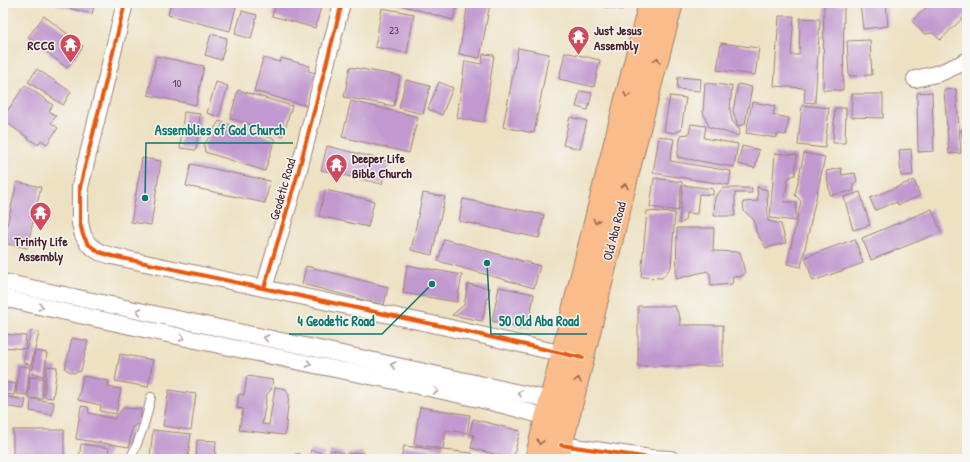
<svg xmlns="http://www.w3.org/2000/svg" width="970" height="462" viewBox="0 0 970 462" font-family="'Patrick Hand',sans-serif">
<style>
.building{fill:#c198cf}
.lines{fill:none;stroke-linecap:round;stroke-linejoin:round}
.service-casing{stroke:#9c8076;stroke-width:10}
.minor-casing{stroke:#9c8076;stroke-width:18}
.primary-casing{stroke:#9c8076;stroke-width:24}
.service{stroke:#fff;stroke-width:8}
.minor{stroke:#fff;stroke-width:16}
.primary{stroke:#f9bc8a;stroke-width:22}
.cycleway-casing{stroke:#f6f6f2;stroke-width:6}
.cycleway{stroke:#e8590c;stroke-width:4}
.oneway{stroke:#996656}
.oneway2{stroke:#ae9aa0}
.labels{text-anchor:middle;stroke-width:3;stroke-linejoin:round;paint-order:stroke}
.number-label{font-size:11px;fill:#683d54}
.poi-label{font-size:13px;font-weight:bold;fill:#4a1f2b;stroke:#f6f6f2;text-anchor:start}
.street-label{font-size:13px;fill:#4a1f2b;stroke:#f6f6f2}
.leader{fill:none;stroke:#0f766e;stroke-width:1.5}
.callout-dot{fill:#0f766e;stroke:#f6f6f2;stroke-width:1.5}
.callout-label{font-size:14px;text-anchor:middle;font-weight:bold;fill:#0f766e;stroke:#f6f6f2;stroke-width:3;stroke-linejoin:round;paint-order:stroke}
</style>
<rect width="100%" height="100%" fill="#f6f6f2"/>
<filter id="ink" filterUnits="userSpaceOnUse"><feTurbulence type="fractalNoise" baseFrequency=".025" numOctaves="2"/><feDisplacementMap in="SourceGraphic" scale="8" xChannelSelector="R" yChannelSelector="G"/><feConvolveMatrix kernelMatrix="1 2 1 2 8 2 1 2 1" color-interpolation-filters="sRGB"/></filter>
<filter id="wash" filterUnits="userSpaceOnUse"><feTurbulence type="fractalNoise" baseFrequency=".012" numOctaves="4" result="noise"/><feDisplacementMap in="SourceGraphic" scale="16" xChannelSelector="R" yChannelSelector="G"/><feGaussianBlur stdDeviation="0.9" result="paint"/><feColorMatrix in="noise" values="0 0 0 0 0 0 0 0 0 0 0 0 0 0 0 0 0 1.4 0 .05"/><feComposite in="paint" operator="in"/></filter>
<g filter="url(#wash)">
<rect width="100%" height="100%" fill="#ede1c2"/>
<g id="blocks">
<g class="building">
<path d="M57,3H95L92,14L56,5Z"/>
<path d="M171,3H237L230,31L168,15Z"/>
<path d="M276,3H322L315,28L272,16Z"/>
<path d="M393,3H458L453,20Z"/>
<path d="M468,3H490L480,58L459,54Z"/>
<path d="M582,3H623L622,10Z"/>
<path d="M860,3H886L888,26L863,29Z"/>
<path d="M931,3H967V14L940,40L933,33L924,34L912,21Z"/>
<path d="M824,5H844L843,90H823Z"/>
<path d="M382,8L414,14L407,53L375,47Z"/>
<path d="M242,11L257,15L251,39L235,34Z"/>
<path d="M44,16L83,46L67,68L28,37Z"/>
<path d="M779,16H794L791,55H799L800,18L820,19L815,103L804,102L805,88L774,86Z"/>
<path d="M211,34L227,38L221,60L205,55Z"/>
<path d="M870,40L872,75L849,76L847,41Z"/>
<path d="M721,43L759,48L755,75L717,70Z"/>
<path d="M518,48L549,54L534,133L503,127Z"/>
<path d="M565,52L600,60L594,87L559,79Z"/>
<path d="M483,54L494,55L484,122L457,118L465,61L482,64Z"/>
<path d="M156,56L204,66L196,105L148,95Z"/>
<path d="M263,58L280,62L281,58L310,66L308,71L317,73L307,106L254,91Z"/>
<path d="M350,67L400,76L394,106L344,97Z"/>
<path d="M37,69L71,92L63,105L28,82Z"/>
<path d="M678,77L701,79L700,91L677,89Z"/>
<path d="M406,80L430,86L423,114L399,108Z"/>
<path d="M216,82L228,86L219,117L207,113Z"/>
<path d="M439,82L453,88L442,115L428,109Z"/>
<path d="M705,83L732,86L730,110L732,121L740,130L738,136L709,127L703,112Z"/>
<path d="M738,84L752,87L745,124L738,126L733,111Z"/>
<path d="M25,85L53,105L49,111L56,116L51,123L58,128L47,144L41,140L38,145L3,120V117Z"/>
<path d="M956,89L961,153L949,154L944,90Z"/>
<path d="M238,90L292,106L283,135L230,118Z"/>
<path d="M580,91L592,93L588,110L576,107Z"/>
<path d="M932,92L934,151L918,152L917,93Z"/>
<path d="M852,94H883V118L851,117Z"/>
<path d="M670,96L686,98L681,130L674,133L664,131Z"/>
<path d="M351,101L418,117L409,153L342,137Z"/>
<path d="M752,102L775,106L773,115L789,118L786,135L778,134L776,138L746,133Z"/>
<path d="M802,105L829,108L825,148L798,145Z"/>
<path d="M835,108H846L845,143H833Z"/>
<path d="M184,112L200,114L196,150L180,148Z"/>
<path d="M570,117L587,121L580,149L563,145Z"/>
<path d="M219,121L275,139L265,171L205,152L204,145Z"/>
<path d="M691,124L706,126L704,138L738,144L734,167L677,157L681,135L689,134Z"/>
<path d="M967,129V150H966L961,130Z"/>
<path d="M659,136L674,139L670,161L731,171L729,185L653,173Z"/>
<path d="M327,146L388,161L382,184L321,170Z"/>
<path d="M742,146L759,150L755,168L738,164Z"/>
<path d="M911,149L913,175L901,176L899,150Z"/>
<path d="M775,153L797,155L795,175L788,178L784,202H796V221L770,218Z"/>
<path d="M804,153L825,157L801,267L787,264L801,201L795,195Z"/>
<path d="M142,158L161,161L151,225L131,222Z"/>
<path d="M191,164L270,181L265,203L186,186Z"/>
<path d="M841,168L842,175L855,173L857,181L853,184L854,191L830,195L826,171Z"/>
<path d="M654,178L682,182L678,211L650,207Z"/>
<path d="M914,180L920,196L898,205L897,202L875,210L870,198Z"/>
<path d="M17,182L41,187L27,248L3,243Z"/>
<path d="M683,185L713,189V195L699,194L697,214L686,213L685,221L679,224Z"/>
<path d="M757,187L767,190L768,221L781,224L786,243L766,248L756,232L754,220L744,211L743,202L758,201Z"/>
<path d="M723,188H752V193H735V216H714L715,197Z"/>
<path d="M325,190L374,201L368,227L319,216Z"/>
<path d="M860,192L870,225L853,230L844,197Z"/>
<path d="M423,193L445,197L432,255L411,250Z"/>
<path d="M463,199L544,215L539,238L459,221Z"/>
<path d="M932,209L941,232L871,260L862,238Z"/>
<path d="M647,211L675,213L671,267L662,278L641,277Z"/>
<path d="M677,228H714L713,251L740,252L745,273L740,277L733,276L732,284L711,286L710,274L707,271L676,279Z"/>
<path d="M444,239L540,266L534,288L438,261Z"/>
<path d="M855,239L863,263L813,281L805,257Z"/>
<path d="M407,265L462,275L457,302L403,293Z"/>
<path d="M306,266L388,287L384,305L302,284Z"/>
<path d="M468,284L490,288L482,321L452,315L464,305Z"/>
<path d="M499,287L534,294L528,328L492,321Z"/>
<path d="M638,306H675L680,318V325H723V366H638Z"/>
<path d="M31,331L39,333L31,365L23,362Z"/>
<path d="M3,334L26,336L25,349L3,347Z"/>
<path d="M72,338L88,341L81,371L73,373L65,369Z"/>
<path d="M35,351L47,353L44,376L32,374Z"/>
<path d="M120,354L153,360L148,387L115,381Z"/>
<path d="M19,366L30,367L27,395L16,394Z"/>
<path d="M47,366L57,367L53,398L44,397Z"/>
<path d="M83,376L109,381L108,387L121,389L116,414L100,411L101,405L78,400Z"/>
<path d="M247,376L273,380L271,390L267,394L262,424L269,425L275,387L286,389L289,395L285,435L239,430L243,409L237,408L239,394L244,395Z"/>
<path d="M30,377L44,378L42,399L28,398Z"/>
<path d="M3,382L16,384L14,395L3,394Z"/>
<path d="M169,390L196,394L191,430L163,426Z"/>
<path d="M3,396L26,400L24,409L3,406Z"/>
<path d="M31,399L54,402L52,415L30,411Z"/>
<path d="M81,406L88,407L89,413L114,419L123,408L141,409L140,423L132,427L129,447L76,439Z"/>
<path d="M420,407L470,415L467,433L446,430L443,449L414,444Z"/>
<path d="M473,419L520,431L513,459L471,448L474,435L469,434Z"/>
<rect x="13" y="430" width="51" height="29"/>
<path d="M153,430L191,434L188,459H175L150,456Z"/>
<path d="M197,440L216,441L215,459H196Z"/>
<path d="M81,444L109,448L107,459H79Z"/>
<path d="M404,446L472,453V459H401Z"/>
<path d="M311,450L324,453L323,459H309Z"/>
<path d="M332,450L343,453L342,459H328L330,452Z"/>
<path d="M363,452L361,459H346L348,454Z"/>
</g>
</g>
</g>
<g filter="url(#ink)">
<use href="#blocks" fill-opacity="0" stroke="#9c8076" stroke-width="1"/>
<g class="lines">
<defs>
<g id="service">
<path d="M298,458V459"/>
<path d="M130,459C141,438 146,420 151,397"/>
</g>
<g id="minor">
<path d="M125,3L80,187V223L83,235L88,244L99,252L112,256L446,327L572,356"/>
<path d="M915,79L940,73L967,61"/>
<path d="M3,282L370,360L560,402"/>
<path d="M264,288L298,173L342,3"/>
<path d="M3,298C109,322 214,344 320,366C399,382 479,396 556,420"/>
<path d="M561,445L650,458L671,459"/>
</g>
<g id="primary">
<path d="M536,459L650,3"/>
<path d="M558,459L635,144L672,3"/>
</g>
</defs>
<use href="#service" class="service-casing"/>
<use href="#minor" class="minor-casing"/>
<use href="#primary" class="primary-casing"/>
<use href="#service" class="service"/>
<use href="#minor" class="minor"/>
<use href="#primary" class="primary"/>
<defs>
<g id="cycleway">
<path d="M125,3L80,187V223L83,235L88,244L99,252L112,256L446,327L583,358"/>
<path d="M264,288L298,173L342,3"/>
<path d="M561,445L650,458L671,459"/>
</g>
</defs>
<use href="#cycleway" class="cycleway-casing"/>
<use href="#cycleway" class="cycleway"/>
</g>
<defs><path id="oneway-chevron" d="M-2-3.5L2.5 0L-2 3.5" fill="none" stroke-width="1.6" stroke-linecap="round" stroke-linejoin="round"/></defs>
<g class="oneway">
<use href="#oneway-chevron" transform="translate(657 60) rotate(-75)"/>
<use href="#oneway-chevron" transform="translate(627 95) rotate(104)"/>
<use href="#oneway-chevron" transform="translate(625 186) rotate(-76)"/>
<use href="#oneway-chevron" transform="translate(596 221) rotate(104)"/>
<use href="#oneway-chevron" transform="translate(578 380) rotate(-76)"/>
<use href="#oneway-chevron" transform="translate(540 442) rotate(103)"/>
</g>
<g class="oneway2">
<use href="#oneway-chevron" transform="translate(41 307) rotate(12)"/>
<use href="#oneway-chevron" transform="translate(139 311) rotate(-168)"/>
<use href="#oneway-chevron" transform="translate(182 338) rotate(12)"/>
<use href="#oneway-chevron" transform="translate(266 338) rotate(-168)"/>
<use href="#oneway-chevron" transform="translate(309 364) rotate(12)"/>
<use href="#oneway-chevron" transform="translate(393 365) rotate(-167)"/>
<use href="#oneway-chevron" transform="translate(436 391) rotate(13)"/>
<use href="#oneway-chevron" transform="translate(520 393) rotate(-167)"/>
</g>
</g>
<defs>
<symbol id="temple-pin" viewBox="-11 -11 22 30"><path d="M0 17L-7.5 6A9.5 9.5 0 1 1 7.5 6Z" fill="#d1495b" stroke="#f6f6f2"/><path d="M0-6L5-2H3V0L6.5 2.5H4V6H1.5V3h-3V6H-4V2.5H-6.5L-3 0V-2H-5Z" fill="#fff"/></symbol>
</defs>
<g fill-rule="evenodd">
<use href="#temple-pin" x="566" y="24" width="25" height="34"/>
<use href="#temple-pin" x="58" y="32" width="25" height="34"/>
<use href="#temple-pin" x="324" y="152" width="25" height="34"/>
<use href="#temple-pin" x="28" y="200" width="25" height="34"/>
</g>
<g class="labels">
<g class="number-label">
<text x="394" y="34">23</text>
<text x="177" y="87">10</text>
</g>
<g class="poi-label">
<text x="594" y="35">Just Jesus<tspan x="594" dy="15">Assembly</tspan></text>
<text x="54" y="50" text-anchor="end">RCCG</text>
<text x="352" y="163">Deeper Life<tspan x="352" dy="15">Bible Church</tspan></text>
<text x="41" y="246" text-anchor="middle">Trinity Life<tspan x="41" dy="15">Assembly</tspan></text>
</g>
<g class="street-label">
<text transform="translate(282 189) rotate(-74)" y="5">Geodetic Road</text>
<text transform="translate(614 231) rotate(-76)" y="5">Old Aba Road</text>
</g>
</g>
<path class="leader" d="M145 198L146 143H293M432 284L382 334H289M487 263L491 334H587"/>
<g class="callout-dot">
<circle cx="145" cy="198" r="4"/>
<circle cx="432" cy="284" r="4"/>
<circle cx="487" cy="263" r="4"/>
</g>
<g class="callout-label">
<text x="220" y="135">Assemblies of God Church</text>
<text x="336" y="326">4 Geodetic Road</text>
<text x="539" y="326">50 Old Aba Road</text>
</g>
<rect width="970" height="462" fill="none" stroke="#f6f6f2" stroke-width="16"/>
</svg>
